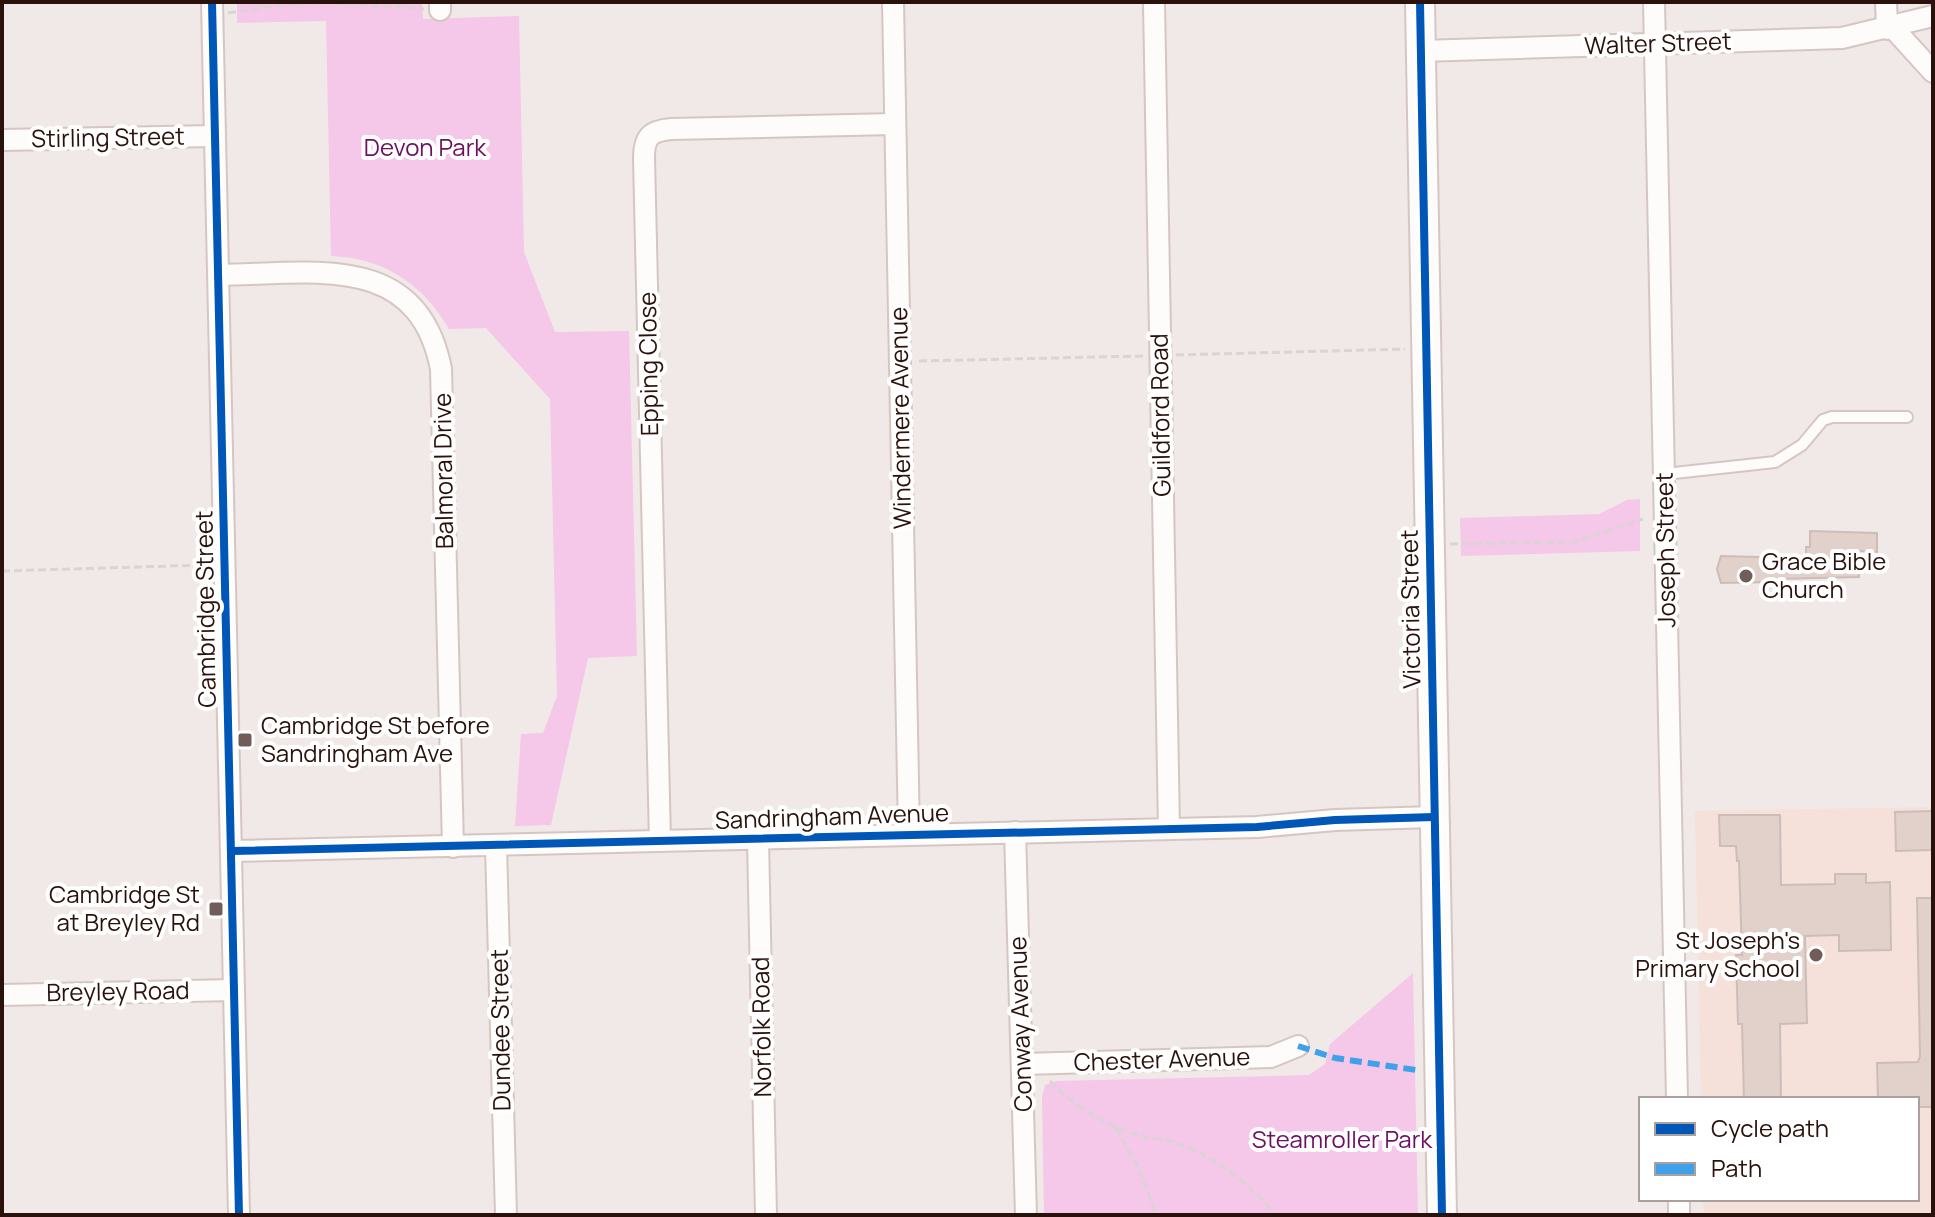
<svg xmlns="http://www.w3.org/2000/svg" width="1935" height="1217" viewBox="0 0 1935 1217" font-family="Manrope,sans-serif">
<style>
.built{fill:#f5e0da}
.green{fill:#f5c7e8}
.building{fill:#e2d0cb;stroke:#cdbdb9;stroke-width:2}
.lines{fill:none;stroke-linecap:round;stroke-linejoin:round}
.lane-casing{stroke:#d6c6c2;stroke-width:14}
.street-casing{stroke:#d6c6c2;stroke-width:24}
.secondary-casing{stroke:#d6c6c2;stroke-width:32}
.path{stroke:#d8d5d4;stroke-width:3;stroke-dasharray:8 4;stroke-linecap:butt}
.lane{stroke:#fdfcfb;stroke-width:10}
.street{stroke:#fdfcfb;stroke-width:20}
.secondary{stroke:#fdfcfb;stroke-width:28}
.quiet{stroke:#3ea1e9;stroke-width:6;stroke-dasharray:12 6;stroke-linecap:butt}
.cycleway-casing{stroke:#fff;stroke-width:13}
.cycleway{stroke:#0057b8;stroke-width:8}
.poi-dot{fill:#705d59;stroke:#fff;stroke-width:3}
.labels{text-anchor:middle;stroke-width:8;stroke-linejoin:round;paint-order:stroke}
.street-label{font-size:24px;fill:#2a110c;stroke:#fff}
.park-label{font-size:24px;fill:#6d1062;stroke:#fff}
.poi-label{font-size:24px;fill:#2a110c;stroke:#fff;text-anchor:start}
</style>
<rect width="100%" height="100%" fill="#f1e9e7"/>
<path class="built" d="M1933,807V1213L1704,1215L1703,1199H1917V1099H1701L1695,811Z"/>
<g class="green">
<path d="M237,2H422L423,19L519,16L524,252L555,332L629,331L637,656L588,658L551,825L515,826L521,734L543,733L557,696L550,399L486,328L449,329C423,284 384,258 331,256L326,21L237,23Z"/>
<path d="M1640,499V551L1461,556L1460,518L1599,514L1627,500Z"/>
<path d="M1413,973L1418,1215H1044L1042,1097L1045,1085L1056,1081L1309,1075L1325,1064L1330,1044Z"/>
</g>
<g class="building">
<path d="M1810,531L1877,533V552L1858,551L1859,577L1774,579V582L1721,583L1717,569L1721,556L1806,558V547H1810Z"/>
<path d="M1933,811V850L1896,851L1895,812Z"/>
<path d="M1719,815H1780L1781,885L1835,884V874H1866V883L1890,882L1891,950L1839,951V935L1805,936L1807,1023L1780,1024L1781,1099H1744L1742,1024H1738L1736,955H1742L1739,861H1737L1736,846H1720Z"/>
<path d="M1917,898H1933V1107H1919V1099H1878L1877,1063L1918,1062L1920,1056Z"/>
</g>
<g class="lines">
<defs>
<path id="lane" d="M1665,474L1775,462L1802,445L1823,420L1832,417H1907"/>
<g id="street">
<path d="M212,2L239,1215"/>
<path d="M440,2V10"/>
<path d="M893,2L909,834"/>
<path d="M1154,2L1169,829"/>
<path d="M1654,2L1677,1099"/>
<path d="M1886,2L1887,29"/>
<path d="M1893,28L1933,72"/>
<path d="M1421,51L1842,38L1933,16"/>
<path d="M2,140L214,136"/>
<path d="M219,275C311,274 418,250 441,369L453,847"/>
<path d="M1015,832L1026,1215"/>
<path d="M758,840L766,1215"/>
<path d="M660,841L644,158C644,137 650,131 671,129L894,124"/>
<path d="M496,846L506,1215"/>
<path d="M231,851L1257,827L1335,820L1434,817"/>
<path d="M2,995L234,990"/>
<path d="M1023,1064L1271,1057L1298,1046"/>
<path d="M1679,1199V1215"/>
</g>
<path id="secondary" d="M1420,2L1442,1215"/>
</defs>
<use href="#lane" class="lane-casing"/>
<use href="#street" class="street-casing"/>
<use href="#secondary" class="secondary-casing"/>
<g class="path">
<path d="M228,13L285,4L336,3L424,9"/>
<path d="M1176,355L1405,349"/>
<path d="M919,361L1144,356"/>
<path d="M1450,544L1575,542L1643,519"/>
<path d="M2,571L206,565"/>
<path d="M1050,1081C1071,1103 1104,1125 1134,1134C1148,1139 1163,1138 1176,1143C1217,1157 1248,1183 1276,1215"/>
<path d="M1116,1128L1139,1169L1156,1215"/>
</g>
<use href="#lane" class="lane"/>
<use href="#street" class="street"/>
<use href="#secondary" class="secondary"/>
<path class="quiet" d="M1298,1046L1335,1058L1416,1070"/>
<defs>
<g id="cycleway">
<path d="M212,2L239,1215"/>
<path d="M1420,2L1442,1215"/>
<path d="M231,851L1257,827L1335,820L1434,817"/>
</g>
</defs>
<use href="#cycleway" class="cycleway-casing"/>
<use href="#cycleway" class="cycleway"/>
</g>
<g class="poi-dot">
<circle cx="1746" cy="576" r="8"/>
<rect x="237" y="732" width="16" height="16" rx="4"/>
<rect x="208" y="901" width="16" height="16" rx="4"/>
<circle cx="1816" cy="955" r="8"/>
</g>
<g class="labels">
<g class="street-label">
<text transform="translate(1658 44) rotate(-2)" y="8">Walter Street</text>
<text transform="translate(108 138) rotate(-1)" y="8">Stirling Street</text>
<text transform="translate(649 364) rotate(-91)" y="8">Epping Close</text>
<text transform="translate(1161 415) rotate(-91)" y="8">Guildford Road</text>
<text transform="translate(901 418) rotate(-91)" y="8">Windermere Avenue</text>
<text transform="translate(444 471) rotate(-91)" y="8">Balmoral Drive</text>
<text transform="translate(1666 550) rotate(-91)" y="8">Joseph Street</text>
<text transform="translate(206 609) rotate(-91)" y="8">Cambridge Street</text>
<text transform="translate(1411 609) rotate(-91)" y="8">Victoria Street</text>
<text transform="translate(832 817) rotate(-2)" y="8">Sandringham Avenue</text>
<text transform="translate(118 992) rotate(-1)" y="8">Breyley Road</text>
<text transform="translate(1021 1024) rotate(-92)" y="8">Conway Avenue</text>
<text transform="translate(762 1027) rotate(-91)" y="8">Norfolk Road</text>
<text transform="translate(501 1030) rotate(-91)" y="8">Dundee Street</text>
<text transform="translate(1162 1060) rotate(-2)" y="8">Chester Avenue</text>
</g>
<g class="park-label">
<text x="425" y="156">Devon Park</text>
<text x="1342" y="1148">Steamroller Park</text>
</g>
<g class="poi-label">
<text x="1762" y="570">Grace Bible<tspan x="1762" dy="28">Church</tspan></text>
<text x="261" y="734">Cambridge St before<tspan x="261" dy="28">Sandringham Ave</tspan></text>
<text x="200" y="903" text-anchor="end">Cambridge St<tspan x="200" dy="28">at Breyley Rd</tspan></text>
<text x="1800" y="949" text-anchor="end">St Joseph's<tspan x="1800" dy="28">Primary School</tspan></text>
</g>
</g>
<rect width="1935" height="1217" fill="none" stroke="#2a110c" stroke-width="8"/>
<rect x="1639" y="1097" width="280" height="104" fill="#ffffff" stroke="#aaa09e" stroke-width="2"/>
<rect x="1655" y="1123" width="40" height="12" fill="#0057b8" stroke="#aaa09e" stroke-width="2"/>
<text x="1711" y="1137" font-size="24" fill="#2a110c">Cycle path</text>
<rect x="1655" y="1163" width="40" height="12" fill="#3ea1e9" stroke="#aaa09e" stroke-width="2"/>
<text x="1711" y="1177" font-size="24" fill="#2a110c">Path</text>
</svg>
